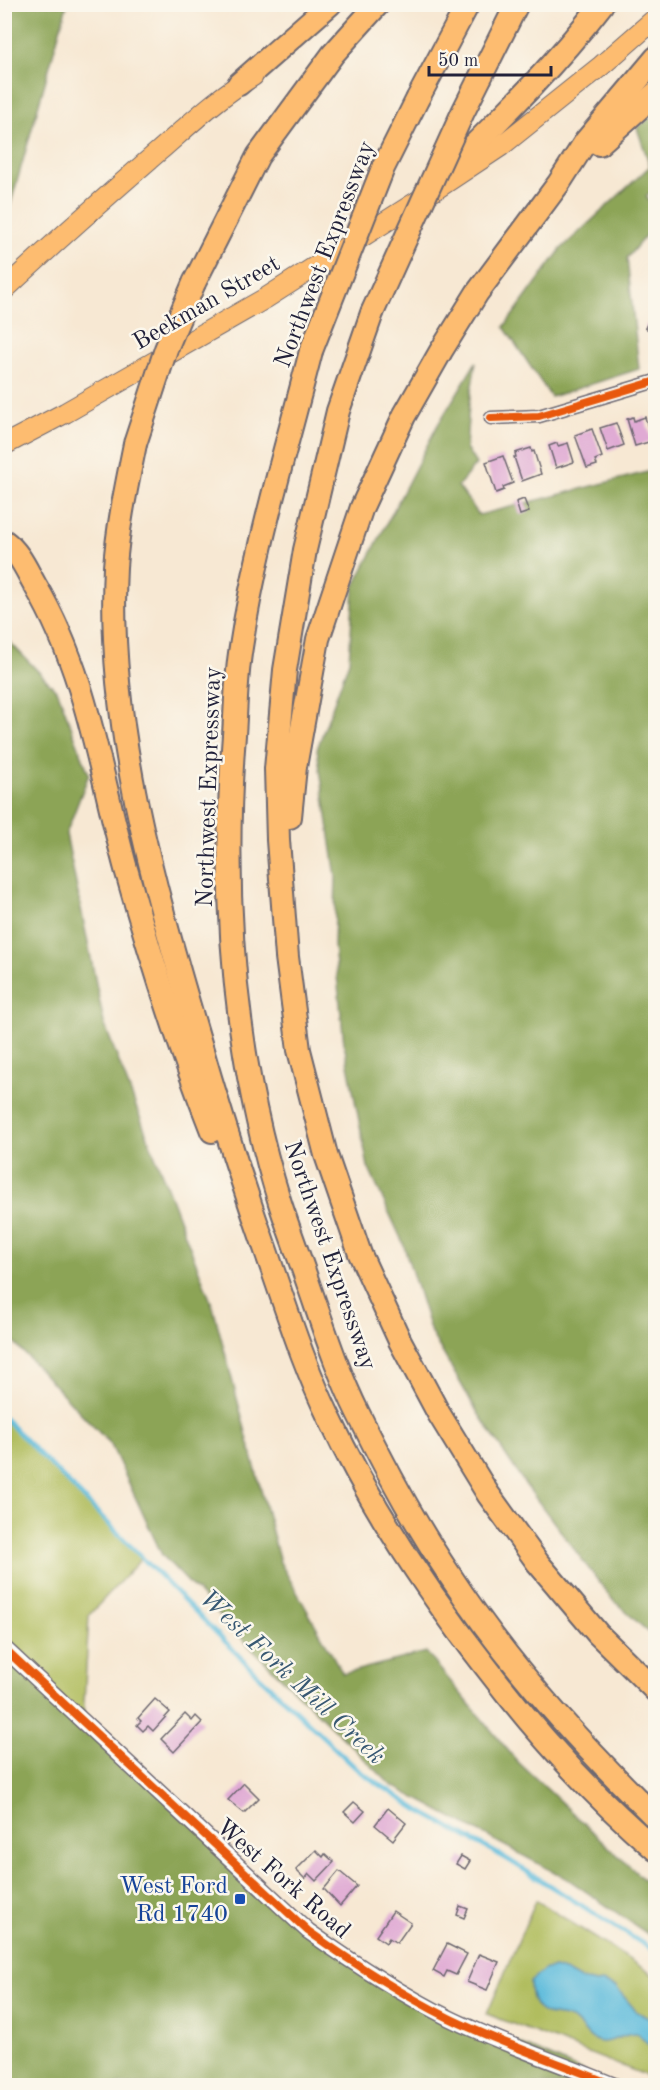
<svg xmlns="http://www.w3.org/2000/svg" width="660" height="2090" viewBox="0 0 660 2090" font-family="'Old Standard TT',serif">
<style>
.green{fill:#b1bd5f;stroke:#6a704d;stroke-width:1.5}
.forest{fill:#8ca456;stroke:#576348;stroke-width:1.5}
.water{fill:#5ebcdc;stroke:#406f8c;stroke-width:1.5}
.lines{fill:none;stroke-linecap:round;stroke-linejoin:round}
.stream{stroke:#5ebcdc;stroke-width:4.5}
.building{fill:#e0aad4}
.minor-casing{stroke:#6d6770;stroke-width:15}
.tertiary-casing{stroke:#6d6770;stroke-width:18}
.primary-casing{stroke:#6d6770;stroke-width:22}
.motorway-casing{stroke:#6d6770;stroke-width:26}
.minor{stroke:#fff;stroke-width:12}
.tertiary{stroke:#fff;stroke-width:15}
.primary{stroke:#fdbc70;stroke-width:20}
.motorway{stroke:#fdbc70;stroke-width:22}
.motorway-bridge-casing{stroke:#6d6770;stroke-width:26;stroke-linecap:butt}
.motorway-bridge{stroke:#fdbc70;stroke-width:22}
.cycleway-casing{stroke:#fbf7ec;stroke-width:11}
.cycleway{stroke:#e8590c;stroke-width:8}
.transit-dot{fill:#1a4fb4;stroke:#fbf7ec;stroke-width:2}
.labels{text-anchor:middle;stroke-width:5;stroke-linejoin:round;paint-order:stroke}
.street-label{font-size:24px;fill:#22223b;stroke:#fbf7ec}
.transit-label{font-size:24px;fill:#164399;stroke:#fbf7ec;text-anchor:end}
.water-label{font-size:26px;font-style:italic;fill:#375873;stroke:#fbf7ec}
</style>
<rect width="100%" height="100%" fill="#fbf7ec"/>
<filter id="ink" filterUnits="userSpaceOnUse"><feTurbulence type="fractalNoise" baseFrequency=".0167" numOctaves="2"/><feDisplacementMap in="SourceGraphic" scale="12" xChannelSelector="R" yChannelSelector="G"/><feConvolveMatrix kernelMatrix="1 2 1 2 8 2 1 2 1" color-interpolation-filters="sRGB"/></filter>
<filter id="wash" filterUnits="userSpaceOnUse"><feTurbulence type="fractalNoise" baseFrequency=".008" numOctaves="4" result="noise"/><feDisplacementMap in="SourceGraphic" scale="24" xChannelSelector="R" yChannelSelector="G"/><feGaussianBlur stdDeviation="1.35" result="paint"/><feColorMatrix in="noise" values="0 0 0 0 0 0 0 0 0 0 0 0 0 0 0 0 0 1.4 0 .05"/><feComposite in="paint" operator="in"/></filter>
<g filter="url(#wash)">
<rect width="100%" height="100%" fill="#f7e8d3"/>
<g class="green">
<path d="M5,1418L142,1558L89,1615L83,1721L5,1648Z"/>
<path d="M536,1900L655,1976V2079L487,2014Z"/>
</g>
<g class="forest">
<path d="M5,4L70,5H67L5,224Z"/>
<path d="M655,114V190L646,196L655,209V224L627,258L639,369L551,397L504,327L561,249L650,166L637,128Z"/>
<path d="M476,362L469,404L466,448L476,464L458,486L479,515L655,470V1638L611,1598L525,1484L478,1413L431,1333L403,1243L368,1167L344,1044L334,946L336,877L317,749L349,661L354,587L437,426Z"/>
<path d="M5,637L58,692L89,774L66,834L104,1023L213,1307L280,1562L343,1674L426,1652L517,1761L655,1890V1939L569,1880L391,1785L256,1653L162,1555L111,1445L5,1333Z"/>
<path d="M4,1648L308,1931L396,1990L615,2085H5Z"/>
</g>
<path class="water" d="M554,1968L567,1972L579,1979L595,1983L602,1982L616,1987L636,2011L655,2022V2052L638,2034C623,2033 614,2042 602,2042C587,2041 584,2026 573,2020C561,2013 547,2018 538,2009C531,2002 530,1991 530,1982L545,1969Z"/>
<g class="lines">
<path class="stream" d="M4,1418L259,1676L359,1771L420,1811L507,1859L656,1952"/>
</g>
<g id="blocks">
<g class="building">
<path d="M656,307V334L645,328Z"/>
<path d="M633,417L634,421L645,417L652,441L635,446L627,419Z"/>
<path d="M616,423L624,445L608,451L600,428Z"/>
<path d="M592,429L602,457L595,460L597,465L587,468L575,435Z"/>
<path d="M557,443L558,446L568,443L574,462L556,468L549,446Z"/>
<path d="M531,448L532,452L534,451L541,474L522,481L514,457H516L515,453Z"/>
<path d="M503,456L513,483L503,487L504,490L496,493L486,462Z"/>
<path d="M524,499L529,512L520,515L516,502Z"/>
<path d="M155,1699L170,1712L153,1731L148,1726L143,1731L137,1725L141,1721L138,1718Z"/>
<path d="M185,1714L192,1721L196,1716L202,1722L174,1752L161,1739Z"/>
<path d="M244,1783L259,1798L244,1813L228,1800Z"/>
<path d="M354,1802L365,1811L355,1822L344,1812Z"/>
<path d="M388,1808L406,1823L393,1840L375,1825Z"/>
<path d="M316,1850L323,1857L325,1854L334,1862L316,1881L309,1874L305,1879L296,1870Z"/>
<path d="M461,1856L470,1861L465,1869L456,1864Z"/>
<path d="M339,1871L357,1886L340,1906L324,1889Z"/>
<path d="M460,1906L468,1909L464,1918L457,1915Z"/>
<path d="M393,1911L411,1923L397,1943L389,1938L386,1943L376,1936Z"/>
<path d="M447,1944L467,1954L456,1975L447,1971L444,1977L433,1971Z"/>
<path d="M479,1954L499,1962L487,1990L467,1982Z"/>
</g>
</g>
</g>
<g filter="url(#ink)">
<use href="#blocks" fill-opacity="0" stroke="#6d6770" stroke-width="1.5"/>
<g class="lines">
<defs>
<path id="minor" d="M491,418L539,416L656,381"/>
<path id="tertiary" d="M4,1648L308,1931C353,1963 399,1993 449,2018C502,2044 560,2063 615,2086"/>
<g id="primary">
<path d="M4,290C55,242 107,196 159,151C189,125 219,96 253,76"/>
<path d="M4,445L65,413L266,298L415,203L501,146L601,66L656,18"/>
</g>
<g id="motorway">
<path d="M481,76L517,4"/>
<path d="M239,84L330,4"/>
<path d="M418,98L468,4"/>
<path d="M599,144L656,93"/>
<path d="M429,190C490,129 549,73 602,4"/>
<path d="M194,283L258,156L333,54L378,4"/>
<path d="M372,313L338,411L305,550L285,670L276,769L278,840L287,957L299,1050L326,1155L360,1254L400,1341L439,1414L488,1494L538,1563L598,1634L656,1691"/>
<path d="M311,351C286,449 256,547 241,647C236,676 236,706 234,735C222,891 233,1053 280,1203C289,1231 300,1259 309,1286C324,1329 338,1373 358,1413C384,1466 416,1525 449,1574C506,1662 581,1745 656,1818"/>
<path d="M135,444C127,484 118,525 115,567C107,725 153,883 197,1033C220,1113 245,1192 273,1271C290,1320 306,1370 329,1417C371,1507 425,1589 486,1667C537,1734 592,1795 656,1850"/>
<path d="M4,541C19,552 26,569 35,585C88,675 99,770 126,869C151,958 178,1045 212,1131"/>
<path d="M290,817L295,767L318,639L362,507L404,416L441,351L477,293L559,183L586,141L656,58"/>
</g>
</defs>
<use href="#minor" class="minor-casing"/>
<use href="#tertiary" class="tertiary-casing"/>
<use href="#primary" class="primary-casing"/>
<use href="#motorway" class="motorway-casing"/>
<use href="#minor" class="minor"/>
<use href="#tertiary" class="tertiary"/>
<use href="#primary" class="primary"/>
<use href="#motorway" class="motorway"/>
<defs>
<g id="motorway-bridge">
<path d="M372,313L463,112L481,76"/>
<path d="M311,351L383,168L418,98"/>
<path d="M135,444L166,349L194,283"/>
</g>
</defs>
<use href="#motorway-bridge" class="motorway-bridge-casing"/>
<use href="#motorway-bridge" class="motorway-bridge"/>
<defs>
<g id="cycleway">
<path d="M491,418L539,416L656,381"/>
<path d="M4,1648L308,1931C353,1963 399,1993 449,2018C502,2044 560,2063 615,2086"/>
</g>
</defs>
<use href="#cycleway" class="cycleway-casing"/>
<use href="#cycleway" class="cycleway"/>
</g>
</g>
<rect class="transit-dot" x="234" y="1893" width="12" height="12" rx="3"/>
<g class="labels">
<g class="street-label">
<text transform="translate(324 254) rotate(-69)" y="8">Northwest Expressway</text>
<text transform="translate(206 302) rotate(-30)" y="8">Beekman Street</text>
<text transform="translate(208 787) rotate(-88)" y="8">Northwest Expressway</text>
<text transform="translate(331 1255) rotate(71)" y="8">Northwest Expressway</text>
<text transform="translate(284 1878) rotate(41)" y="8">West Fork Road</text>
</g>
<g class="transit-label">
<text x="228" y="1893">West Ford<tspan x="228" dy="28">Rd 1740</tspan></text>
</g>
<g class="water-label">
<text transform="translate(293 1676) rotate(43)" y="9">West Fork Mill Creek</text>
</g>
</g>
<rect width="660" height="2090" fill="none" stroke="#fbf7ec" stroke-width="24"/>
<path d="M429 66v9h122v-9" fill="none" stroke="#22223b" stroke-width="3"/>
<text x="438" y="66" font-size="18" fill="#22223b" stroke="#fbf7ec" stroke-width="4.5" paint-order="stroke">50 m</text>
</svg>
